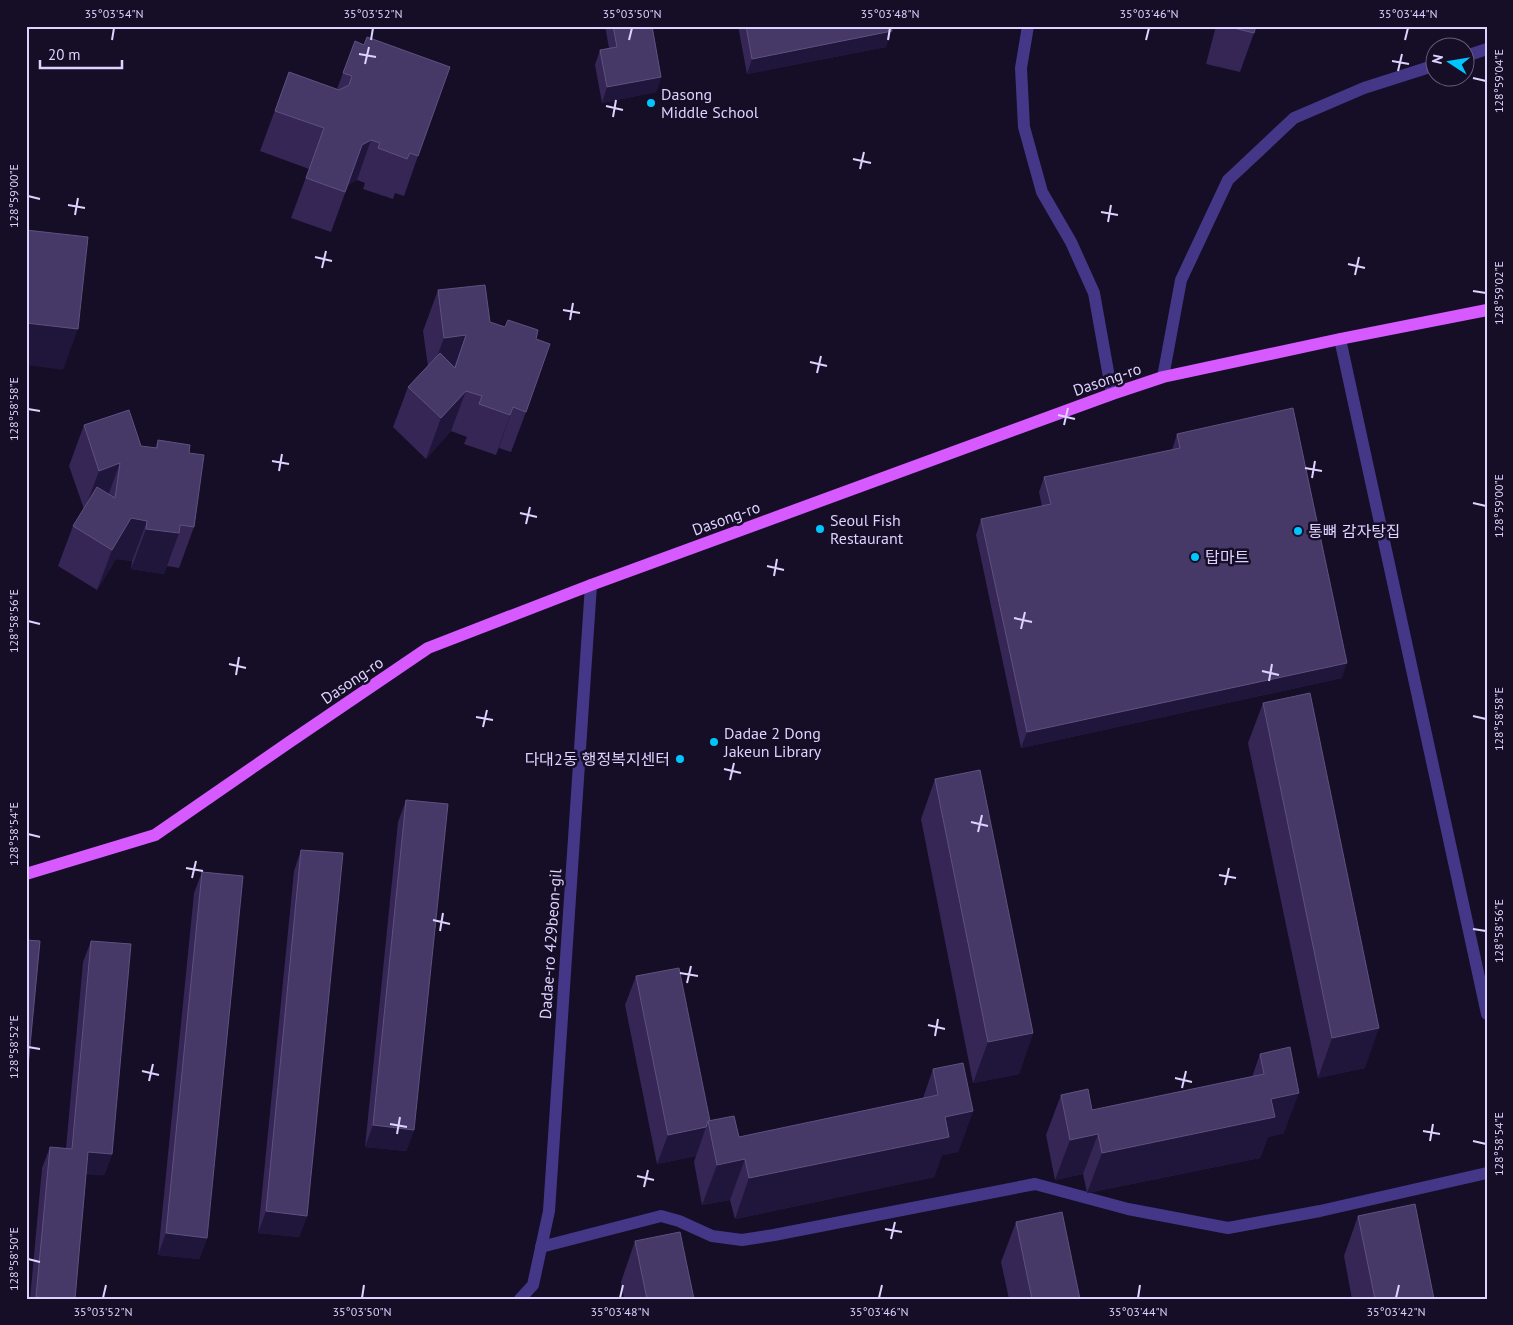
<svg xmlns="http://www.w3.org/2000/svg" width="1513" height="1325" viewBox="0 0 1513 1325" font-family="'PT Sans','Noto Sans KR',sans-serif">
<style>
.lines{fill:none;stroke-linecap:round;stroke-linejoin:round}
.minor{stroke:#443787;stroke-width:12}
.major{stroke:#d65aff;stroke-width:12}
.wall{fill:#352655}
.shaded-wall{fill:#20153a}
.building{fill:#473967;stroke:#5f517f}
.ticks{fill:none;stroke:#ded3ff;stroke-width:2}
.poi-dot{fill:#00c5fe;stroke:#150e26;stroke-width:2}
.labels{text-anchor:middle;stroke-width:5;stroke-linejoin:round;paint-order:stroke}
.poi-label{font-size:16px;fill:#ded3ff;stroke:#150e26;text-anchor:start}
.street-label{font-size:16px;fill:#ded3ff;stroke:#150e26}
.neatline{fill:none;stroke:#ded3ff;stroke-width:2}
.ticks-label{font-size:12px;text-anchor:middle;fill:#ded3ff}
</style>
<rect width="100%" height="100%" fill="#150e26"/>
<g class="lines">
<g class="minor">
<path d="M1028,26L1021,68L1024,127L1042,192L1071,242L1094,293L1112,394"/>
<path d="M1466,56L1487,49"/>
<path d="M1340,339L1487,1014"/>
<path d="M1163,377L1181,280L1228,180L1294,118L1364,88L1436,65"/>
<path d="M541,1247L661,1216L679,1221L712,1236L742,1240L774,1235L1035,1184L1128,1209L1228,1228L1320,1211L1487,1173"/>
<path d="M520,1299L533,1285L549,1211L591,585"/>
</g>
<path class="major" d="M26,874L155,835L291,741L428,648L591,585L1112,394L1163,377L1340,339L1487,310"/>
</g>
<g class="wall">
<path d="M605,26H652L661,77L656,92L602,103L595,65L600,50L609,48Z"/>
<path d="M738,26H891L886,47L747,74Z"/>
<path d="M1216,26H1256L1254,33L1240,72L1206,64Z"/>
<path d="M355,41L418,156L404,196L395,193L393,199L363,189L365,183L357,180L348,185L331,232L291,218L309,169L260,151L289,72L337,89Z"/>
<path d="M438,290L490,322L536,339L526,412L511,452L499,448L496,455L464,444L467,437L451,431L426,459L393,427L408,387L428,366L423,331Z"/>
<path d="M84,425L141,446L155,448L158,440L189,453L194,527L179,568L167,566L164,574L131,569L132,561L116,559L97,590L58,566L73,526L84,509L69,466Z"/>
<path d="M1177,434L1342,678L1021,748L976,535L981,519L1042,506L1039,492L1044,477L1172,450Z"/>
<path d="M1263,703L1365,1068L1318,1078L1248,743Z"/>
<path d="M935,779L1033,1033L1019,1074L973,1083L921,819Z"/>
<path d="M406,800L414,1130L406,1151L365,1147L398,822Z"/>
<path d="M301,850L307,1216L299,1237L258,1233L294,871Z"/>
<path d="M202,872L207,1238L199,1259L158,1255L194,893Z"/>
<path d="M91,941L112,1154L104,1175L86,1174L75,1299H30L42,1168L50,1147L66,1148L83,962Z"/>
<path d="M636,976L710,1121L739,1137L923,1098L933,1069L973,1111L958,1152L942,1155L934,1177L735,1219L730,1200L702,1205L694,1162L696,1156L657,1164L625,1005Z"/>
<path d="M1260,1054L1284,1133L1268,1137L1260,1158L1087,1193L1083,1174L1055,1180L1046,1135L1061,1095L1092,1110L1252,1077Z"/>
<path d="M1358,1216L1434,1299H1352L1344,1256Z"/>
<path d="M1016,1222L1080,1299H1009L1001,1262Z"/>
<path d="M635,1241L694,1299H624L621,1282Z"/>
</g>
<g class="shaded-wall">
<path d="M892,31L886,47L747,74L752,59Z"/>
<path d="M661,77L656,92L602,103L607,87Z"/>
<path d="M371,140L357,180L348,185L362,145Z"/>
<path d="M26,323L78,329L63,370L26,365Z"/>
<path d="M466,335L451,375L429,378L444,338Z"/>
<path d="M466,391L451,431L426,459L441,418Z"/>
<path d="M513,407L499,448L496,455L510,415Z"/>
<path d="M120,463L105,504L84,511L99,471Z"/>
<path d="M131,518L147,521L132,561L116,559L97,590L112,550Z"/>
<path d="M146,529L179,533L164,574L131,569Z"/>
<path d="M1347,663L1342,678L1021,748L1027,732Z"/>
<path d="M1379,1028L1365,1068L1318,1078L1332,1038Z"/>
<path d="M1033,1033L1019,1074L973,1083L988,1042Z"/>
<path d="M1299,1093L1284,1133L1268,1137L1260,1158L1087,1193L1102,1153L1271,1099Z"/>
<path d="M973,1111L958,1152L942,1155L934,1177L735,1219L749,1178L945,1117Z"/>
<path d="M373,1125L414,1130L406,1151L365,1147Z"/>
<path d="M706,1127L696,1156L657,1164L668,1135Z"/>
<path d="M1098,1134L1083,1174L1055,1180L1070,1140Z"/>
<path d="M88,1152L112,1154L104,1175L80,1173Z"/>
<path d="M745,1159L730,1200L702,1205L717,1165Z"/>
<path d="M266,1211L307,1216L299,1237L258,1233Z"/>
<path d="M166,1233L207,1238L199,1259L158,1255Z"/>
<path d="M36,1297L56,1299H35Z"/>
</g>
<g class="building">
<path d="M613,26H652L661,77L607,87L600,50L617,47Z"/>
<path d="M746,26H891L892,31L752,59Z"/>
<path d="M1226,26H1256L1254,33Z"/>
<path d="M367,37L450,67L418,156L410,153L407,159L378,148L380,143L371,140L362,145L345,192L306,178L324,128L275,111L289,72L339,90L349,85L352,76L343,73L355,41L364,45Z"/>
<path d="M26,230L88,237L78,329L26,323Z"/>
<path d="M485,285L490,322L505,327L508,320L538,330L536,339L550,344L526,412L513,407L510,415L479,404L482,396L466,391L441,418L408,387L440,353L455,368L466,335L444,338L438,290Z"/>
<path d="M1293,408L1347,663L1027,732L981,519L1051,504L1044,477L1180,448L1177,434Z"/>
<path d="M129,410L141,446L157,448L158,440L190,445L189,453L204,455L194,527L180,525L179,533L146,529L147,521L131,518L112,550L73,526L97,487L115,498L120,463L99,471L84,425Z"/>
<path d="M1310,693L1379,1028L1332,1038L1263,703Z"/>
<path d="M980,770L1033,1033L988,1042L935,779Z"/>
<path d="M406,800L448,804L414,1130L373,1125Z"/>
<path d="M301,850L343,853L307,1216L266,1211Z"/>
<path d="M202,872L243,876L207,1238L166,1233Z"/>
<path d="M26,940L40,941L26,1088Z"/>
<path d="M91,941L131,944L112,1154L88,1152L75,1299H56L36,1297L50,1147L72,1149Z"/>
<path d="M679,968L710,1121H708L706,1127L668,1135L636,976Z"/>
<path d="M1290,1047L1299,1093L1271,1099L1275,1117L1102,1153L1098,1134L1070,1140L1061,1095L1088,1089L1092,1110L1264,1074L1260,1054Z"/>
<path d="M963,1063L973,1111L945,1117L949,1137L749,1178L745,1159L717,1165L708,1121L734,1116L739,1137L938,1095L933,1069Z"/>
<path d="M1415,1204L1434,1299H1375L1358,1216Z"/>
<path d="M1062,1212L1080,1299H1032L1016,1222Z"/>
<path d="M680,1232L694,1299H647L635,1241Z"/>
</g>
<path class="ticks" d="M112,40L114,28M371,40L373,28M629,40L632,28M888,40L890,28M1146,40L1149,28M1405,40L1408,28M359,54L376,57M1392,61L1409,64M365,64L369,47M1398,71L1402,54M1473,78L1486,81M606,106L623,110M613,117L616,100M853,159L871,163M860,169L864,152M28,196L40,199M68,205L85,208M1101,212L1118,215M75,215L78,198M1108,222L1111,205M315,257L332,261M1348,264L1365,268M322,268L326,251M1355,275L1359,257M1473,291L1486,293M563,310L580,313M570,320L573,303M810,362L827,366M817,373L821,356M28,409L40,411M1058,415L1075,419M1064,425L1068,408M272,461L289,464M1305,468L1322,471M279,471L282,454M1312,478L1315,461M1473,503L1486,506M520,513L537,517M526,524L530,507M767,566L784,570M774,576L777,559M1014,618L1032,622M28,621L40,624M1021,629L1025,612M229,664L246,668M1262,671L1279,675M236,675L239,657M1269,681L1272,664M1473,716L1486,719M476,717L493,720M483,727L487,710M724,769L741,773M730,780L734,763M971,822L988,826M978,832L982,815M28,834L40,837M186,868L203,871M1219,875L1236,878M192,878L196,861M1225,885L1229,868M433,920L450,924M1473,929L1486,931M440,931L443,913M680,973L698,976M687,983L691,966M928,1025L945,1029M935,1036L938,1019M28,1047L40,1049M142,1071L159,1075M1175,1078L1192,1082M149,1081L153,1064M1182,1088L1186,1071M390,1124L407,1127M1423,1131L1440,1134M397,1134L400,1117M1430,1141L1433,1124M1473,1141L1486,1144M637,1176L654,1180M644,1187L648,1170M885,1229L902,1232M891,1239L895,1222M28,1259L40,1262M103,1298L106,1285M362,1298L364,1285M620,1298L623,1285M879,1298L882,1285M1138,1298L1140,1285M1396,1298L1399,1285"/>
<g class="poi-dot">
<circle cx="651" cy="103" r="5"/>
<circle cx="820" cy="529" r="5"/>
<circle cx="1298" cy="531" r="5"/>
<circle cx="1195" cy="557" r="5"/>
<circle cx="714" cy="742" r="5"/>
<circle cx="680" cy="759" r="5"/>
</g>
<g class="labels">
<g class="poi-label">
<text x="661" y="100">Dasong<tspan x="661" dy="18">Middle School</tspan></text>
<text x="830" y="526">Seoul Fish<tspan x="830" dy="18">Restaurant</tspan></text>
<text x="1308" y="537">통뼈 감자탕집</text>
<text x="1205" y="563">탑마트</text>
<text x="724" y="739">Dadae 2 Dong<tspan x="724" dy="18">Jakeun Library</tspan></text>
<text x="670" y="765" text-anchor="end">다대2동 행정복지센터</text>
</g>
<g class="street-label">
<text transform="translate(1107 379) rotate(-19)" y="6">Dasong-ro</text>
<text transform="translate(726 518) rotate(-20)" y="6">Dasong-ro</text>
<text transform="translate(352 680) rotate(-34)" y="6">Dasong-ro</text>
<text transform="translate(550 944) rotate(-86)" y="6">Dadae-ro 429beon-gil</text>
</g>
</g>
<rect width="1513" height="1325" fill="none" stroke="#150e26" stroke-width="55"/>
<g transform="translate(1450 62) rotate(282)"><circle r="24" fill="#150e26" stroke="#655d7d"/>
<path d="M0-4L9 19L0 12L-9 19Z" fill="#00c5fe"/>
<text y="-8" font-size="14" font-weight="bold" text-anchor="middle" fill="#ded3ff">N</text>
</g>
<path d="M40 60v8h82v-8" fill="none" stroke="#ded3ff" stroke-width="2.5"/>
<text x="48" y="60" font-size="15" fill="#ded3ff" stroke="#150e26" stroke-width="4" paint-order="stroke">20 m</text>
<rect x="28" y="28" width="1458" height="1270" class="neatline"/>
<g class="ticks-label">
<text x="114" y="18">35°03'54"N</text>
<text x="373" y="18">35°03'52"N</text>
<text x="632" y="18">35°03'50"N</text>
<text x="890" y="18">35°03'48"N</text>
<text x="1149" y="18">35°03'46"N</text>
<text x="1408" y="18">35°03'44"N</text>
<text transform="translate(1499 81) rotate(-90)" y="4">128°59'04"E</text>
<text transform="translate(14 196) rotate(-90)" y="4">128°59'00"E</text>
<text transform="translate(1499 293) rotate(-90)" y="4">128°59'02"E</text>
<text transform="translate(14 409) rotate(-90)" y="4">128°58'58"E</text>
<text transform="translate(1499 506) rotate(-90)" y="4">128°59'00"E</text>
<text transform="translate(14 621) rotate(-90)" y="4">128°58'56"E</text>
<text transform="translate(1499 719) rotate(-90)" y="4">128°58'58"E</text>
<text transform="translate(14 834) rotate(-90)" y="4">128°58'54"E</text>
<text transform="translate(1499 931) rotate(-90)" y="4">128°58'56"E</text>
<text transform="translate(14 1047) rotate(-90)" y="4">128°58'52"E</text>
<text transform="translate(1499 1144) rotate(-90)" y="4">128°58'54"E</text>
<text transform="translate(14 1259) rotate(-90)" y="4">128°58'50"E</text>
<text x="103" y="1316">35°03'52"N</text>
<text x="362" y="1316">35°03'50"N</text>
<text x="620" y="1316">35°03'48"N</text>
<text x="879" y="1316">35°03'46"N</text>
<text x="1138" y="1316">35°03'44"N</text>
<text x="1396" y="1316">35°03'42"N</text>
</g>
</svg>
